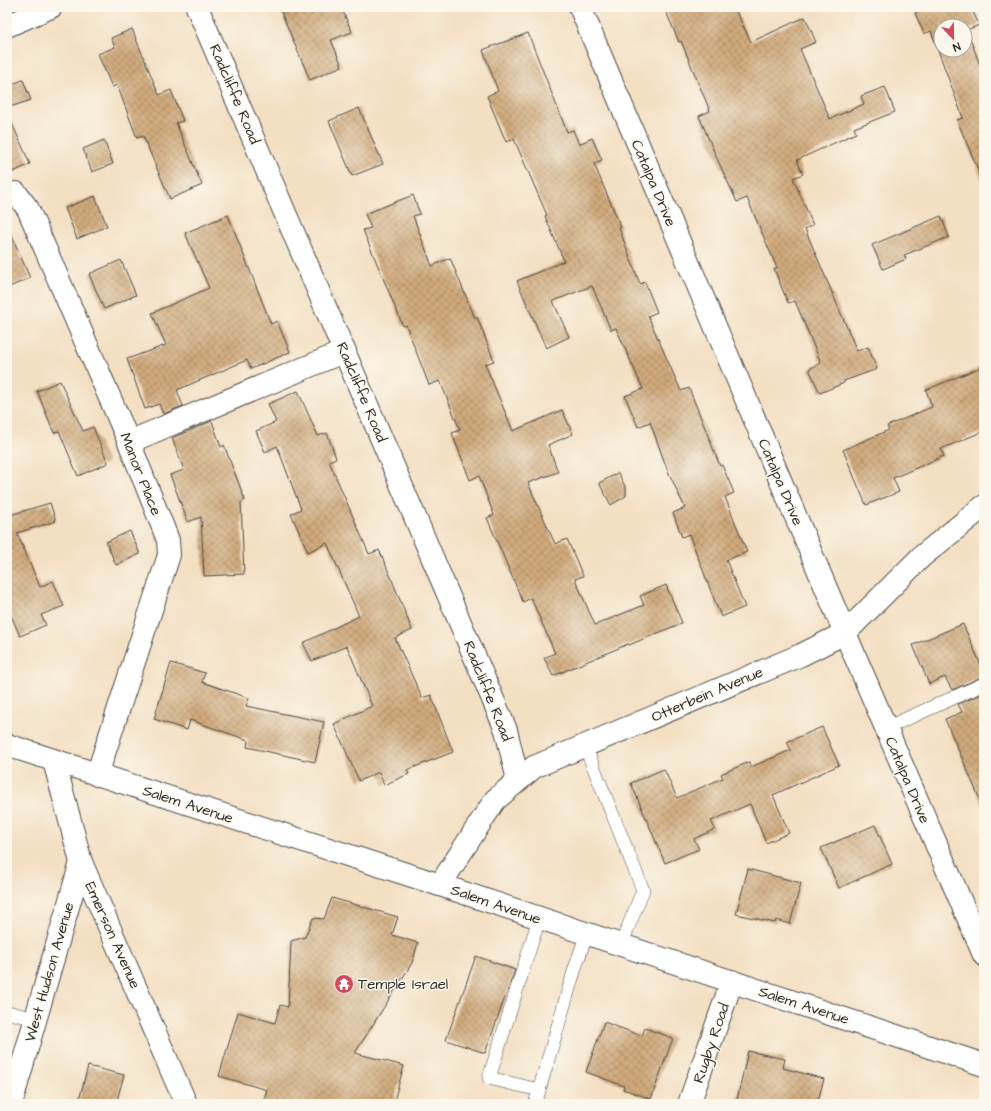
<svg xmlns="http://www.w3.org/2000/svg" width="991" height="1111" viewBox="0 0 991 1111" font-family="'Architects Daughter',sans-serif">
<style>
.building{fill:url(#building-cross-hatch);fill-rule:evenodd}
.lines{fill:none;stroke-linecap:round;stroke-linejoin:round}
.lane-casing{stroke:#494642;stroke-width:14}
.street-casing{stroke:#494642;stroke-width:24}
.secondary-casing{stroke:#494642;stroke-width:24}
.primary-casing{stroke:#494642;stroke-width:24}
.lane{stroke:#fff;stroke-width:13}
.street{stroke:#fff;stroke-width:22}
.secondary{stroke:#fff;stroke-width:22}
.primary{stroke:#fff;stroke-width:22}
.labels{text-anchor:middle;stroke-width:3;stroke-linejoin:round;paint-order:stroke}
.street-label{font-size:15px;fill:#2b2b2b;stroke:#fbf7ec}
.poi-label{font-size:15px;fill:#2b2b2b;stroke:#fbf7ec;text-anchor:start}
</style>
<defs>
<pattern id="building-cross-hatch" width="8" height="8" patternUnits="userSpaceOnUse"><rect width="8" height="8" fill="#d0aa7d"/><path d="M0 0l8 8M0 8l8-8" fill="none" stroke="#a98b67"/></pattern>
</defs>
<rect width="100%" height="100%" fill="#fbf7ec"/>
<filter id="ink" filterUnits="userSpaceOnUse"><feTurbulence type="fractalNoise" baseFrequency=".025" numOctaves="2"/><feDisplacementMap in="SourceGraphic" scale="8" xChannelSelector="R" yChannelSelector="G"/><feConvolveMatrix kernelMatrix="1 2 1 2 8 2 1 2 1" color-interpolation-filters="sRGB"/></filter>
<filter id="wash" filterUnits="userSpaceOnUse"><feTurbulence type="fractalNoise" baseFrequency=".012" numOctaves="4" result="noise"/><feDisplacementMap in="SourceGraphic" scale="16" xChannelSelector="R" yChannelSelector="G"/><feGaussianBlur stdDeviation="0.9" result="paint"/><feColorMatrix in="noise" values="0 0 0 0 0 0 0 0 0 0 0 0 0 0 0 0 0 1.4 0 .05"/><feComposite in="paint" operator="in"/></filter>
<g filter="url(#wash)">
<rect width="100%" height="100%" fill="#f3dfc2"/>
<g id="blocks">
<g class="building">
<path d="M279,7H341L352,32L331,40L342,66L310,80Z"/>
<path d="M664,7H734L751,42L805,17L816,42L800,49L830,119L864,104L861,96L885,87L895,112L854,128L856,133L797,160L803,174L793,178L813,225L805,229L857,351L868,347L877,369L844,381V383L820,393L809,369L821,363L795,301L788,303L774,269L777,268L747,198L737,202L715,154L699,116L710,111L681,41L679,42Z"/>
<path d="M928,7H971L979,25L967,30L984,76V184L957,120L963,118L931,31L924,34L915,13ZM941,26H965V50H941Z"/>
<path d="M132,29L159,95L171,90L183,121L176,123L202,185L170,199L143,136L137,138L117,85L112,87L98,54L115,47L111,38Z"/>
<path d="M528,33L567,132L573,130L579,144L592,138L602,160L594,164L621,227L619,228L640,284L645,282L657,312L648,316L681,391L689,388L720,466L722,465L734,493L725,497L747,552L726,560L745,607L721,617L689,534L682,537L673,513L685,508L667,469L650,422L638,427L625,396L643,389L616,328L611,330L592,286L553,301L569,337L546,348L517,281L564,261L545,216L547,215L514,139L506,142L487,96L498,91L483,50Z"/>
<path d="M23,80L31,100L7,108V86Z"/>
<path d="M359,108L383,164L352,176L329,121Z"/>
<path d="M7,112L30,164L7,175Z"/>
<path d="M104,140L113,164L92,172L83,149Z"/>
<path d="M413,195L420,214L413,216L432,266L450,258L475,318L477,317L494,361L485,364L513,431L562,410L573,434L548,445L558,472L528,483L555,544L567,539L583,576L575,579L595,625L644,605L640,596L666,585L682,623L629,645L628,644L553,676L544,658L555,653L531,598L523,602L487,518L494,515L479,476L470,480L452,433L460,430L440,381L429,385L406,325L403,326L363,230L371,228L365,214Z"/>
<path d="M95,196L107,226L77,239L65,208Z"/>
<path d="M228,215L271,324L277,321L290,352L251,369L247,360L177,390L183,406L163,414L159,404L145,409L127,359L166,345L152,313L209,288L185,233Z"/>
<path d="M941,216L949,237L904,255L906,259L883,269L872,245Z"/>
<path d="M7,225L30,278L7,288Z"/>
<path d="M121,260L136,295L104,309L89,274Z"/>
<path d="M984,366V431L941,449L944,456L893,478L899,492L866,505L843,450L889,430L887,426L932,407L926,390Z"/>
<path d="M60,381L83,431L93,427L108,463L78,476L59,431L54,433L37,391Z"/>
<path d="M298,391L318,436L327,433L336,458L329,461L369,554L379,550L390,575L412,630L395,638L422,698L431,695L453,752L407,770L409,774L384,785L379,772L359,781L334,724L372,706L347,646L312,661L303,643L359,616L327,543L308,552L291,514L301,509L277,446L265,452L256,431L276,422L268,404Z"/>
<path d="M212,421L221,447L224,445L245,500L241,502L244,574L204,576L201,517L188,522L170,475L184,470L172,438Z"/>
<path d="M618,473L626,488V496L611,505L599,483Z"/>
<path d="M50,503L56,521L17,533L40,587L53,581L64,606L41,615L46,625L20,636L7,606V509L10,515Z"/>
<path d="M130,531L140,554L116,565L106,542Z"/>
<path d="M963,624L984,672V676L952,690L945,677L929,684L913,645Z"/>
<path d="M171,663L205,673L202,682L249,698L246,706L324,722L315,762L247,747L248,740L190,720L187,730L154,719Z"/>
<path d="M984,693V809L945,719L962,712L958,704Z"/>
<path d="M822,727L839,765L773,795L789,833L766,843L750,804L711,821L715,829L694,839L699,849L665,863L631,783L664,769L677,798L723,778L721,774L749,762L751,767L791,750L787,742Z"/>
<path d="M875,825L892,864L839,888L821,848Z"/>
<path d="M748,869L801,883L790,924L776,920L775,923L736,914Z"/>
<path d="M332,898L398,917L392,935L418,943L412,963L355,1053L404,1066L393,1104H262L267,1090L219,1076L238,1012L275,1023L280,1005L288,1007L291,941L305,937L313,918L324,919Z"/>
<path d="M476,956L515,970L485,1053L446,1040Z"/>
<path d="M604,1022L642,1036L645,1028L673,1038L651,1099L623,1089L624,1086L586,1072Z"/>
<path d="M748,1051L785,1059L783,1068L824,1079L817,1104H736Z"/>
<path d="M88,1066L124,1075L116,1104H78Z"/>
</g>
</g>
</g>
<g filter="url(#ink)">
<use href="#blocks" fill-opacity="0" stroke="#494642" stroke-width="1"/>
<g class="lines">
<defs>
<g id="lane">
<path d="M886,728L984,684"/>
<path d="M585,746L643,890L621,945"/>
<path d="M539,919L489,1078L539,1090"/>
<path d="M7,1012L35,1019"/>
<path d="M535,1104L575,968L587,933"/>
</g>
<g id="street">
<path d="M197,7L506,730L518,780"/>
<path d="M7,26L51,7"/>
<path d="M7,195L16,193L28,209L129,442L168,540L169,555L97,775"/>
<path d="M129,442L345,351"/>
<path d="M54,761L81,862L186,1104"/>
<path d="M440,885L495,800L534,767L801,655L845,633L921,557L984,506"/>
<path d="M11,1104L81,862"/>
<path d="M689,1104L732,981"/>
</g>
<path id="secondary" d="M580,7L845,633L984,955"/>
<path id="primary" d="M7,745L440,885L984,1065"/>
</defs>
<use href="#lane" class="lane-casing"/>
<use href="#street" class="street-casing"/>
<use href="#secondary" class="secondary-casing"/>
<use href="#primary" class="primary-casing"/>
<use href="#lane" class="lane"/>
<use href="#street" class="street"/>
<use href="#secondary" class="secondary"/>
<use href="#primary" class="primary"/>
</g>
</g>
<defs>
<symbol id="temple-disc" viewBox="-11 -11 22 22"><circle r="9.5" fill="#d1495b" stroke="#fbf7ec"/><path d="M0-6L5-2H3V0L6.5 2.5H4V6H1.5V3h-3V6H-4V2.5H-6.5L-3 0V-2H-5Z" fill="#fff"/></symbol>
</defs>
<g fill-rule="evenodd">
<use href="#temple-disc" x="333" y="973" width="22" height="22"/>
</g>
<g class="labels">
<g class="street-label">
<text transform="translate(235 94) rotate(67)" y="5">Radcliffe Road</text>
<text transform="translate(654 183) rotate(67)" y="5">Catalpa Drive</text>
<text transform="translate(362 392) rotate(67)" y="5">Radcliffe Road</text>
<text transform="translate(141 474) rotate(68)" y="5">Manor Place</text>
<text transform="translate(781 482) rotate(67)" y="5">Catalpa Drive</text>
<text transform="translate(488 691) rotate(68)" y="5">Radcliffe Road</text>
<text transform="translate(707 694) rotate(-23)" y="5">Otterbein Avenue</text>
<text transform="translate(908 780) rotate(67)" y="5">Catalpa Drive</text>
<text transform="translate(188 804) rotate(18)" y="5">Salem Avenue</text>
<text transform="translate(496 904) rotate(19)" y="5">Salem Avenue</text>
<text transform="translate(113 935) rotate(66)" y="5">Emerson Avenue</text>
<text transform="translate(49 972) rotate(-74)" y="5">West Hudson Avenue</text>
<text transform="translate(804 1005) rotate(18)" y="5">Salem Avenue</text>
<text transform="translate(711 1043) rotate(-71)" y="5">Rugby Road</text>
</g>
<g class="poi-label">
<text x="358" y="989">Temple Israel</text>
</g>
</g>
<rect width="991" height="1111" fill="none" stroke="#fbf7ec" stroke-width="24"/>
<g transform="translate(953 38) rotate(158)"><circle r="19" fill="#fbf7ec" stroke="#a8a59f"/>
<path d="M0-3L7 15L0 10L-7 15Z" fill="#d1495b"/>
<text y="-6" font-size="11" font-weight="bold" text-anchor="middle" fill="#2b2b2b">N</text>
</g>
</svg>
